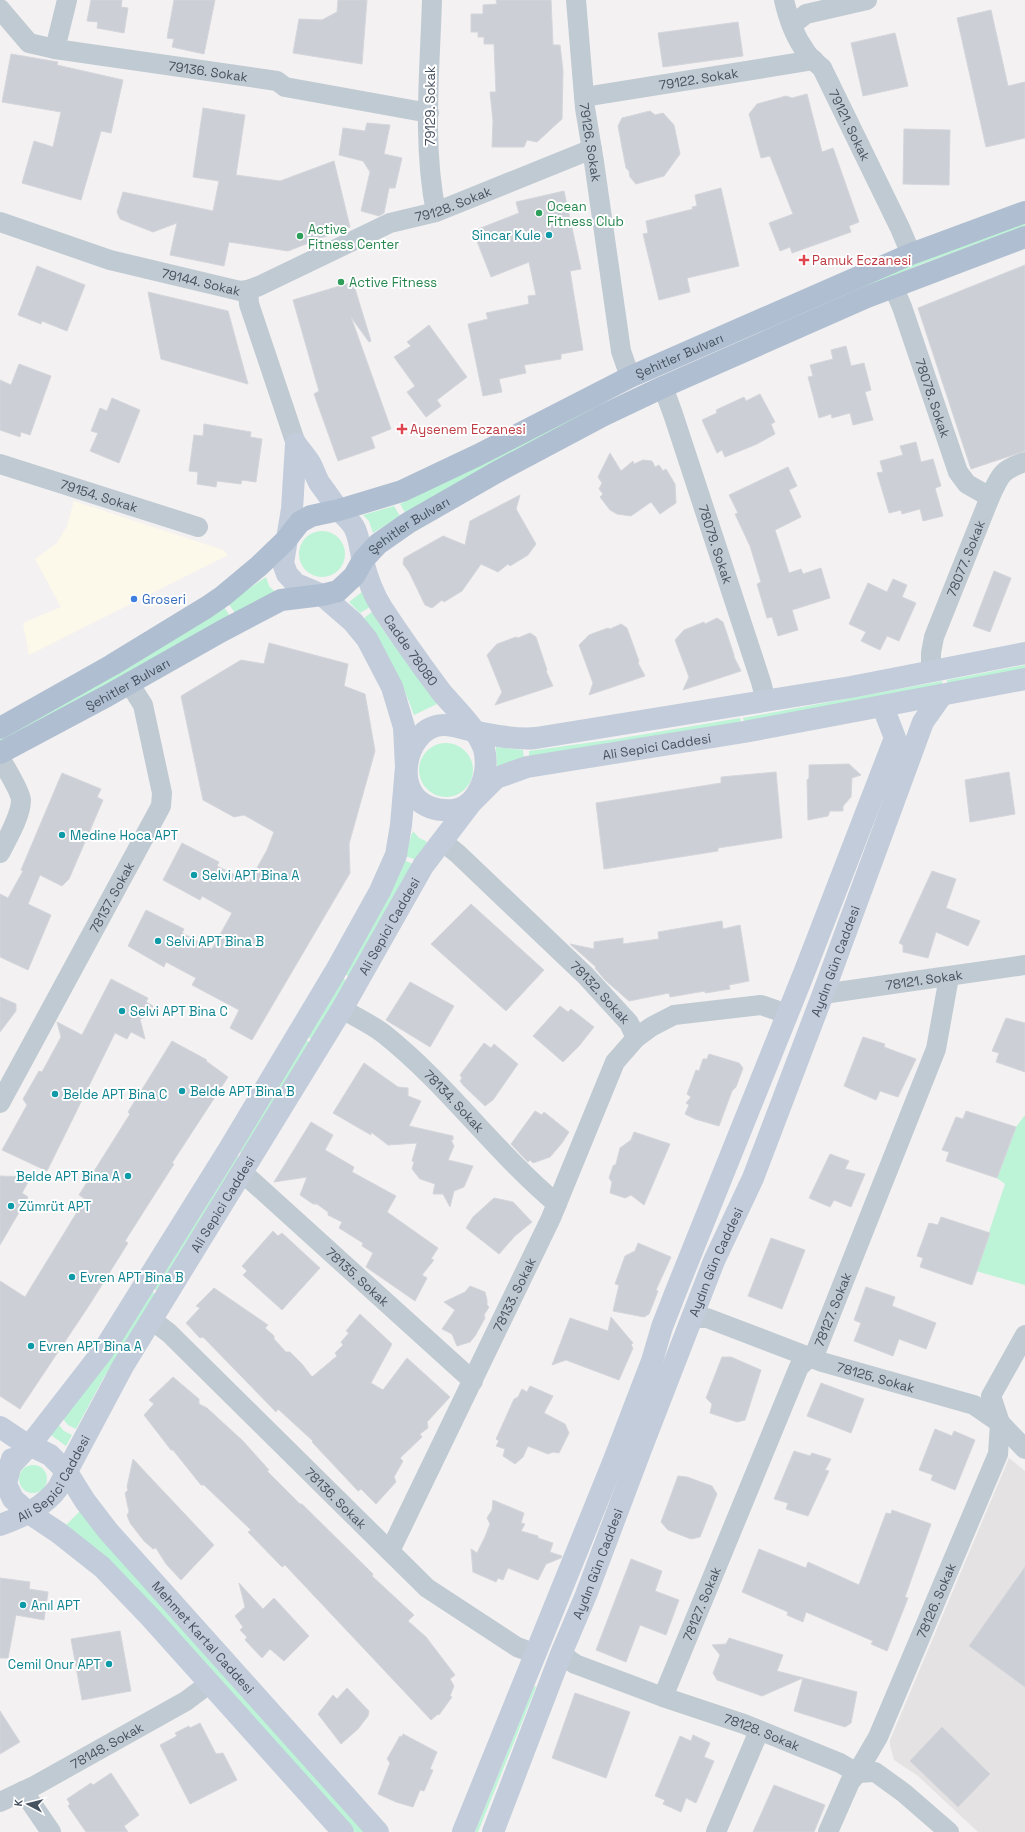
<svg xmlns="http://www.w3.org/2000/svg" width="1025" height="1832" viewBox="0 0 1025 1832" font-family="'Space Grotesk',sans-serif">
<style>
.commercial{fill:#fdf9ea}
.education{fill:#e4e2e2}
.grass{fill:#bdf3d6}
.building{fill:#cccfd6;stroke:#d4d6dc}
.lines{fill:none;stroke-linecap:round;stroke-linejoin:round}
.street{stroke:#c0cad3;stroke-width:20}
.secondary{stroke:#c2ccdb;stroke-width:22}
.primary{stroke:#afbed1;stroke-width:22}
.leisure-dot{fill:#2e9e5b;stroke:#fff;stroke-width:1.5}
.culture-dot{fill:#0f9aa8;stroke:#fff;stroke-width:1.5}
.health-dot{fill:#e0444e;stroke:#fff;stroke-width:1.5}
.shop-dot{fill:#3f7fe0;stroke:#fff;stroke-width:1.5}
.labels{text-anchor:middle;stroke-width:4;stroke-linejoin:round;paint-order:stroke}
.street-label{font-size:13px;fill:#475260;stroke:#fff}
.leisure-label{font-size:13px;fill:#27864d;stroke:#fff;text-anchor:start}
.culture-label{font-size:13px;fill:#0d838f;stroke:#fff;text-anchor:start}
.health-label{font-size:13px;fill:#be3a42;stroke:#fff;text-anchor:start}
.shop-label{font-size:13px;fill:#366cbe;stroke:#fff;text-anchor:start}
</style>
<rect width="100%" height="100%" fill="#f3f1f1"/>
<path class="commercial" d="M74,501L223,550L228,555L29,655L23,623L61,607L35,559L57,543L67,526Z"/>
<path class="education" d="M1009,1458L1025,1471V1832H978L918,1776L894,1760L890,1745V1740Z"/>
<g class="grass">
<path d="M1025,221V226L919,265L866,288L864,284Z"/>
<path d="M598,405L600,409L406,514L400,504Z"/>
<path d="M394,506L400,516L373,533L369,521L363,515Z"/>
<circle cx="322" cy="554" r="23"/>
<path d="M266,577L269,586L276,593L235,613L228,603Z"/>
<path d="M362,592L370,607L360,613L349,602Z"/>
<path d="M224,607L230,616L0,744V739Z"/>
<path d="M372,612L384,631L437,704L414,715C402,680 384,649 364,618Z"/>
<path d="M1025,665V669L948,685L947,680Z"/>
<path d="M942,681L943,686L744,722L743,718Z"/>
<path d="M740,718L741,723L529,757V751L616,739Z"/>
<circle cx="446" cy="770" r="27"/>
<path d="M496,747L523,750L524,759L497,768Z"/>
<path d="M414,832L419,838L426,841L427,843L417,860L405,856L412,833Z"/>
<path d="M404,860L415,865L350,977L345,974Z"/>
<path d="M342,978L347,981L313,1040L308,1037Z"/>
<path d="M306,1040L311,1043L244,1154L239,1152Z"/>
<path d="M1025,1115V1285L976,1271L1005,1184L997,1178L1016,1127Z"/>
<path d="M237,1156L241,1158L158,1291L154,1289Z"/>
<path d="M152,1292L156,1294L104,1377L76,1429L68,1425L63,1419Z"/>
<path d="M58,1424L64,1431L72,1435L66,1446L51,1435Z"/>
<circle cx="33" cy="1479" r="14"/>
<path d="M80,1511L366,1832H355L233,1696L65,1526Z"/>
<path d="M534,1686L536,1687L478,1832H475Z"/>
</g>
<g class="building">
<path d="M91,0H122L121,7L128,8L124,33L97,28L98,22L87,21Z"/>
<path d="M174,0H215L204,54L172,47L174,39L167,38Z"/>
<path d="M338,0H367L362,64L293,53L299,19L322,20L337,12Z"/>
<path d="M496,0H551L553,45H560L563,71L562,119L537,142L527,140L524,147H492L493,121L490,92H496L494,44H484V37H478V32H471V14H483V5L497,4Z"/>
<path d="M991,10L1008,86L1025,82V138L986,147L957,18Z"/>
<path d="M738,22L743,56L663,67L658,33Z"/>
<path d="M895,33L908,86L863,96L851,43Z"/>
<path d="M11,54L58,62L57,65L123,80L111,133L101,131L81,200L22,183L34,141L53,147L61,112L2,102Z"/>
<path d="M807,94L822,152L833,148L859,222L849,226L851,232L792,253L790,247L780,251L769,223L793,214L770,156L761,158L749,114L757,104L786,96L792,98Z"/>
<path d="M203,108L245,115L236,175L280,181L334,161L350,227L288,251L229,242L224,266L170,255L177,223L153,232L120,219L117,212L123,192L213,211L219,181L193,177Z"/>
<path d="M650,111L655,115L663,113L674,125L680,154L664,176L636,184L630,177L629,171L626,168L618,126L622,118Z"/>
<path d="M367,123L390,125L384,154L402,158L395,188H389L384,213L379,216L361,211L370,172L363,161L339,155L343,128L365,131Z"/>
<path d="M904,129L950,130L949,185L903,184Z"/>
<path d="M721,188L739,266L687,278L690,292L659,300L643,234L648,233L646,221L693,209L692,207L697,206L695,195Z"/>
<path d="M564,191L581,269L570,271L583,350L561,354V359L524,365L526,373L499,379L502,392L483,396L468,324L488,319L486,313L529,304L528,296L536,295L529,262L491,277L473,231L519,213L516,202Z"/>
<path d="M1025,265V451L971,469L918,308Z"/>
<path d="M37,266L85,285L67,331L42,321L41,324L18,315Z"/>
<path d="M353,282L371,341L369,342L351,317L391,429L371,437L375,448L338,461L314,394L319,391L293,300Z"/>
<path d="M148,292L228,311L248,384L161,359Z"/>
<path d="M429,325L467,377L437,400L441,406L426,417L407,392L415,386L394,357L411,346L407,342Z"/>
<path d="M846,346L851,366L864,363L871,390L865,392L873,420L853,425L850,413L832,418L831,414L819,418L808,377L813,376L810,365L833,359L831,350Z"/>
<path d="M19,364L51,376L30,435L21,432L20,437L0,430V380L11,385Z"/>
<path d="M760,394L775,422L771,424L775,434L757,444L725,457L722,450L717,453L702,420L717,413L716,410L744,397L746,401Z"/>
<path d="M112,398L140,410L119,463L90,451L98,433L91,431L100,408L107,411Z"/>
<path d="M204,424L251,432L250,437L262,439L256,482L242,480L241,484L217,481L216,487L197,484L198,472L189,471L194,435L203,436Z"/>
<path d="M916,442L921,462L933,459L941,486L935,488L943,516L923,521L920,509L902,514L901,510L889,513L877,473L883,472L880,461L903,455L900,446Z"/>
<path d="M610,453L621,471L633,461L634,464L643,460L652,461L655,467L659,465L663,471L666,469L675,484L676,503L660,514L651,502L631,516L617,514L610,510L600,497L603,494L599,489L602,483L598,477Z"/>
<path d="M788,467L797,486L789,490L801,517L775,530L789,573L801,569L803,574L821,568L830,598L792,610L798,630L778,636L772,617L767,618L757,584L761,582L750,546L735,514L738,513L729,495Z"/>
<path d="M520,495L516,509L536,544L528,555L510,566L508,564L498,572L481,564L462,591L444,602L442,600L432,608L425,605L409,572L403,564L404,558L443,536L465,545L470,521Z"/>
<path d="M994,571L1011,578L990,632L973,626Z"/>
<path d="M893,579L907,585L902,597L916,603L899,641L887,636L880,650L861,641L866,632L849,624L868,583L887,592Z"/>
<path d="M717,618L723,622L734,655V657L741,671L683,690L689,677L675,640L684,630L704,622L705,624Z"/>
<path d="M621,624L627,628L639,661L638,663L645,676L589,695L593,683L579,645L589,635L608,628L610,629Z"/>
<path d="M530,633L536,637L547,670L546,671L553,686L495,705L502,692L487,655L497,644L516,637L518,638Z"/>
<path d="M269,643L348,664L344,686L365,694L375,751L349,844L350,873L252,1040L230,1028L239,1010L192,985L196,978L166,962L164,967L128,946L146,910L184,929L182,933L212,949L232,913L202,896L200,900L163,880L182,843L219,862L217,866L249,882L267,850L274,832L244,815L234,817L203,800L181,696L241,660L264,664Z"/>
<path d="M849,764L861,775L852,778L851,797L843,806V811H830L828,816L808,820L807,780L809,778V765Z"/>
<path d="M776,772L782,838L718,848V851L604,869L596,803L721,783V777Z"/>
<path d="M1009,772L1015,814L970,822L965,780Z"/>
<path d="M62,773L101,789L97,797L103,800L69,879L62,886L40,875L28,904L51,915L28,970L0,957V894L8,898L23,871L21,870Z"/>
<path d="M932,871L956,879L946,908L980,921L968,946L936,932L928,958L903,952V945L899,943Z"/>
<path d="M471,904L544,970L506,1011L431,944Z"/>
<path d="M722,921L723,929L740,925L749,981L729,985L730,989L705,993V991L670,997L669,993L629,1001L605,980L595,968L596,967L570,944L594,949V942L623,938V944L659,939L658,932Z"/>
<path d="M111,979L148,998L146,1002L153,1006L148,1016L140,1019L145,1039L131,1032L127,1039L115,1033L47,1171L2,1150L27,1105L23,1099L39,1071L42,1072L61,1037L57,1022L82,1035Z"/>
<path d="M410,982L454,1006L430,1047L386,1020Z"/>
<path d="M0,997L16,1004V1011L0,1032Z"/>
<path d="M560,1006L568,1012L571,1009L594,1027L579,1046L563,1062L533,1036Z"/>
<path d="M1006,1018L1025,1023V1072L996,1062L999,1053L992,1051Z"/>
<path d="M863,1037L885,1044L884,1047L916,1059L898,1097L880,1091L876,1100L844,1086Z"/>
<path d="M172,1041L207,1060L206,1061L228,1077L172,1163L174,1164L125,1241L128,1243L90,1304L20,1409L0,1396V1281L25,1297L85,1199L79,1195L130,1114L128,1112Z"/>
<path d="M484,1043L491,1048L494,1044L518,1064L493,1100L485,1106L463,1085L460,1081L462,1078L460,1075Z"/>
<path d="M709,1054L739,1063L743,1068L736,1087L732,1091L719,1126L695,1119L685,1114L689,1105L686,1103L691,1097L687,1094L696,1070L699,1071L703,1059H707Z"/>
<path d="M364,1063L398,1087L408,1088V1096L421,1101L409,1126L453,1136V1140H451L454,1146L448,1160L473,1166L464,1187L454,1191L450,1207L443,1194H433L435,1184L420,1179L412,1169L414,1162L412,1161L417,1143L388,1145L371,1132V1135L333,1113Z"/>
<path d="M535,1111L542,1115L544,1112L569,1132L562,1143L550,1157L533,1163L530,1160L528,1162L511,1144Z"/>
<path d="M966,1111L1016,1127L997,1178L946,1161L949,1152L942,1150L956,1117L963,1119Z"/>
<path d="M311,1122L333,1135L325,1150L354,1167L352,1172L396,1196L387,1212L438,1248L431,1259L434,1260L422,1275L427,1278L415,1301L366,1267L373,1253L362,1246L363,1243L339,1228L342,1222L328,1215V1212L317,1204H313L300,1195L307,1177L274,1182Z"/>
<path d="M634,1132L670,1144L644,1205L631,1195L625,1198L610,1193L612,1182L609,1178L613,1166L616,1164L620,1148L631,1140Z"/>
<path d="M830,1154L849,1161L845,1169L865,1174L851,1207L834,1200L830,1207L809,1198Z"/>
<path d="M0,1176L31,1177L22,1193L28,1197L0,1245Z"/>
<path d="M494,1198L513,1202L532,1222L515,1236L499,1254L466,1228L473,1217Z"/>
<path d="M941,1217L990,1233L972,1285L920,1267L923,1258L917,1256L929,1223L938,1225Z"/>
<path d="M273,1231L278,1236L282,1233L320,1268L282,1310L243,1275L247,1271L242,1266Z"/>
<path d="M771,1238L805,1250L782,1309L748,1296Z"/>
<path d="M638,1243L671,1257L656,1290L658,1291L649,1314L644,1317L613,1311L619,1285L615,1284L625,1256L635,1251Z"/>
<path d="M470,1286L485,1292L487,1300V1305L489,1307L484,1315L485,1318L475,1336L470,1342L457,1346L452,1334L442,1329L455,1310L444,1302L465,1292Z"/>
<path d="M866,1287L895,1297L892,1306L936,1323L926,1349L899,1339L893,1356L854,1341L861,1323L854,1320Z"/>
<path d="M214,1288L268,1325L265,1328L274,1336V1339L286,1352H290L302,1364L312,1377L337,1356L335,1353L343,1345L341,1342L349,1333L346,1331L360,1314L392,1344L371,1383L383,1390L407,1358L450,1397L427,1422L428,1428L420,1434L422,1437L400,1458L403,1461L394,1477L396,1482L376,1504L361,1489L358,1491L312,1442L313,1441L278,1409L276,1412L203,1337L200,1338L186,1323L200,1308L196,1306Z"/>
<path d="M611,1317L633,1343L631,1345L633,1348L619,1380L566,1360L552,1365L570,1318L608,1331Z"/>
<path d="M722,1357H731L761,1370L745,1420L737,1422L710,1413L712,1404L706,1398Z"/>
<path d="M173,1377L199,1399V1404L207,1408L243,1441L269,1470L267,1471L300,1504H302L373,1574L372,1576L414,1615L408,1621L426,1637L455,1675L450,1679L454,1686L450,1696L452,1697L439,1715L438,1714L431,1720L285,1565L282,1567L248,1532L251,1530L204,1485H201L173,1450H171L144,1415L154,1404L149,1400Z"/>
<path d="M821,1383L864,1399L851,1433L807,1416Z"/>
<path d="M530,1386L553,1396L544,1413L565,1424L569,1433L559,1453L553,1452L548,1454L528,1446L523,1457L515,1464L503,1456L505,1449L496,1446L499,1441L496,1439L514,1399L518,1397L522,1389L527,1392Z"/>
<path d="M935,1429L952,1436L954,1431L975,1440L955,1490L931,1480L933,1475L919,1470Z"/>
<path d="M794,1451L810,1456L812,1453L831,1459L825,1470L829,1471L808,1516L786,1509L788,1503L774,1499Z"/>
<path d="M133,1459L214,1545L181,1580L166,1564L156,1548L153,1549L144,1541L130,1523L127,1515L129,1512L125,1493L128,1490L127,1487Z"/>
<path d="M678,1476L687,1477L712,1486L717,1494L700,1537L691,1539L668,1530L661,1522Z"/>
<path d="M493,1500L524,1513L521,1523L525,1524L521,1531L538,1536V1538L553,1543L550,1552L562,1556L561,1558L546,1564L538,1580L508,1568L503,1580L498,1578L496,1582L473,1572L471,1549L477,1553L485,1537L490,1524L487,1518L492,1510Z"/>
<path d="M892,1510L931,1524L905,1597L908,1598L887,1651L871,1644L873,1641L806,1612L803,1622L787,1615L788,1612L742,1592L759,1549L806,1568L808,1562L859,1585L886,1513L891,1514Z"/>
<path d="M631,1559L662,1571L655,1591L679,1600L666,1635L640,1625L626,1662L596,1650Z"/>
<path d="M1025,1567V1687L969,1646Z"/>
<path d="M0,1578L30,1582L29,1589L48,1592L44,1620L16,1615L8,1658H0Z"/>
<path d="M239,1583L263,1609L274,1598L309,1636L284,1661L270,1649L262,1658L245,1640L247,1637L240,1630L243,1627L235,1616L245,1607Z"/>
<path d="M120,1631L131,1691L82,1700L71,1639Z"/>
<path d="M729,1638L783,1655L777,1671L857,1692L851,1723L845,1727L794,1711L803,1678L762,1696L717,1680L713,1673L720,1655L712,1645L726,1644Z"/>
<path d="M347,1688L369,1711L368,1716L358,1729L341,1744L318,1714L333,1695L337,1699Z"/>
<path d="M575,1693L630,1712L606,1778L552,1758Z"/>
<path d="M0,1711L20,1742L0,1754Z"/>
<path d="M200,1723L216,1754L223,1753L237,1780L190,1804L160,1745L177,1736L175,1733L189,1726L190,1728Z"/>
<path d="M942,1727L990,1774L958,1807L910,1761Z"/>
<path d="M403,1734L437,1752L430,1769L433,1770L424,1791L420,1790L413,1807L396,1802L378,1794L390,1763L387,1759L400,1736L402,1737Z"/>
<path d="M693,1735L710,1743L704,1757L714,1761L696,1803L686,1798L681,1812L663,1804L665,1800L655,1796L680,1736L691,1741Z"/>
<path d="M111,1773L139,1815L124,1826L128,1832H86L68,1806L70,1804L67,1799L91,1783L93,1785Z"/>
<path d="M774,1785L825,1805L814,1832H753Z"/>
</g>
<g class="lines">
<g class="street">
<path d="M432,0C430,70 422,143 436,212"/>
<path id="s1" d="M576,0L585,108L594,162L621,351L630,377"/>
<path id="s2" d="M784,0C788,18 795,37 806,52C810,58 816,63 822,68L900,228L911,254"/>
<path id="s3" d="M0,9L29,43L55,49L277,81L285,87L429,113"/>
<path d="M792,25L806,14L867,0"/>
<path d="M55,49L67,0"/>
<path id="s4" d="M584,97L814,60"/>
<path id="s5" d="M0,222L110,260L240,291L248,290L249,304L296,444"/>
<path id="s6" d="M893,286L902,307L958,472L967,484L990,497"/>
<path id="s7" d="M248,290L259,286L390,223L436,212L592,149"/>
<path id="s8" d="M663,387L673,414L761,682L766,701"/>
<path id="s9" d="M0,464L198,527"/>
<path id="s10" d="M931,671V653L934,637L990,497C1000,475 1001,470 1025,462"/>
<path d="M0,758C5,767 20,790 21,800C21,816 7,839 0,853"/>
<path id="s11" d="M442,841L458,854L586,976L629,1023L636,1038L651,1027L674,1015L761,1005L787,1014"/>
<path id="s12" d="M823,994L1025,965"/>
<path id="s13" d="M342,1009C356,1017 371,1024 384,1034C447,1084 495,1152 557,1204"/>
<path id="s14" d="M0,1103L161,806L162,793L143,705L129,683"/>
<path id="s15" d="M242,1172L473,1381"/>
<path id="s16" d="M691,1318H707L822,1362L974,1405L1000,1423L1025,1449"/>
<path id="s17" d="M152,1320L169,1333L427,1588L517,1647L536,1654"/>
<path id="s18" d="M390,1551L551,1218L615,1062L636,1038"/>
<path id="s19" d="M561,1654L575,1664L663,1697L744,1724L840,1763L857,1773L875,1772L904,1793L949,1832"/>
<path id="s20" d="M663,1697L799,1367L816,1351L936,1049L949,977"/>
<path d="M23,1791L51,1832"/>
<path id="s21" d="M0,1802L36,1785L186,1701L210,1683"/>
<path d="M716,1832L759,1731"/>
<path id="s22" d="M828,1832L850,1782L857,1773L878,1737L998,1454L1000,1423L991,1396L1025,1335"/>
</g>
<g class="secondary">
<path id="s23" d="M296,444C300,450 306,456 310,463C314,470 316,478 320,484C327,493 333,503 340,511C345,517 352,522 355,529C360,540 360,550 363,561C367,577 373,594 382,608C401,637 421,665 442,693C455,708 478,730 484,749C490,772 479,807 453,810C440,811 428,809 418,800C397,781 407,737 433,727C446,722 460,728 473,731C492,735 516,740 536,738L851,687L1025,653"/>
<path id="s24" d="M0,1427L21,1441L50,1455L67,1472L85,1501L108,1531L378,1832"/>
<path d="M12,1459L6,1484L13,1499L29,1513L59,1533L102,1567L150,1617L343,1832"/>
<path d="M0,1473L11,1465L30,1445L103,1351L229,1149L335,972L380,891L396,855L401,825L406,767L404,727L392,687L367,639L353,622L322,595L296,584L287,574L283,563L292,509L296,444"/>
<path id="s25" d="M0,1525C22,1517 44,1507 58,1488L123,1366L342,1009L423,866L471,803L496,778L527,767L744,732L1025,679"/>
<path d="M463,1832L614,1460L652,1361L662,1327L676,1291L804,973L895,738L883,707"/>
<path id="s26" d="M493,1832L561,1654L586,1595L641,1449L714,1261L753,1178L823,994L923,722L942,695"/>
</g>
<g class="primary">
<path id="s27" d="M0,728L112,665L207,607L223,596L259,566L286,540L300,522L311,516L339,510L402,491L478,455L630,377L911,254L1025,212"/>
<path id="s28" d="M0,753L107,696L222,631L281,600L322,595L338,591L354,576L363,560L378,544L408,523L497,472L604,415L663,387L867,297L1025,237"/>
</g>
</g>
<g class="leisure-dot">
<circle cx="539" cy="213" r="4"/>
<circle cx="300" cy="236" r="4"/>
<circle cx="341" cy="282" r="4"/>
</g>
<g class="culture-dot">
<circle cx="549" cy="235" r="4"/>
<circle cx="62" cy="835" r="4"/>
<circle cx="194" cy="875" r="4"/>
<circle cx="158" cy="941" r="4"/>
<circle cx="122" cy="1011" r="4"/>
<circle cx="182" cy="1091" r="4"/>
<circle cx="55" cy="1094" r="4"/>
<circle cx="128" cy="1176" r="4"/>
<circle cx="11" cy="1206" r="4"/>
<circle cx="72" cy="1277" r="4"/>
<circle cx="31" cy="1346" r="4"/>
<circle cx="23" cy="1605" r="4"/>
<circle cx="109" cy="1664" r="4"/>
</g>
<g class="health-dot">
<path d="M802 254h4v4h4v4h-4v4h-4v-4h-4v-4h4z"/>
<path d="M400 423h4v4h4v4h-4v4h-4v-4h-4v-4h4z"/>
</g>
<circle class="shop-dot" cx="134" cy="599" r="4"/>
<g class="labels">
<g class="street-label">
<text dy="5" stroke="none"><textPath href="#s3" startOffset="226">79136. Sokak</textPath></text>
<text dy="5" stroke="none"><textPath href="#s4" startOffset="116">79122. Sokak</textPath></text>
<text transform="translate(430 106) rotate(-90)" y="5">79129. Sokak</text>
<text dy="5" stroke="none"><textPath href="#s2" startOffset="143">79121. Sokak</textPath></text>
<text dy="5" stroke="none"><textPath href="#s1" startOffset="143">79126. Sokak</textPath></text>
<text dy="5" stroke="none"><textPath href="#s7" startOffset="223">79128. Sokak</textPath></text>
<text dy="5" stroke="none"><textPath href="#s5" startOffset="210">79144. Sokak</textPath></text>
<text dy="5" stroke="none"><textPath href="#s27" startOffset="782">Şehitler Bulvarı</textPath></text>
<text dy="5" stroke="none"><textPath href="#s6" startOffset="119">78078. Sokak</textPath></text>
<text dy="5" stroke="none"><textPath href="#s9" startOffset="104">79154. Sokak</textPath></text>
<text dy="5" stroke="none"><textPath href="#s28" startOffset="476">Şehitler Bulvarı</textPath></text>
<text dy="5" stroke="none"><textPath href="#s8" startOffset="166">78079. Sokak</textPath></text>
<text dy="5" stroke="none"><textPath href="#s10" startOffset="119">78077. Sokak</textPath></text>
<text dy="5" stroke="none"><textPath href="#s23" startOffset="239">Cadde 78080</textPath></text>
<text dy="5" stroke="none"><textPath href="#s28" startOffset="145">Şehitler Bulvarı</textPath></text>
<text dy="5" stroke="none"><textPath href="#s25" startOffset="1070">Ali Sepici Caddesi</textPath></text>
<text dy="5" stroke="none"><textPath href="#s14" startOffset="234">78137. Sokak</textPath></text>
<text dy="5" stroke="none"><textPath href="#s25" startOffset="722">Ali Sepici Caddesi</textPath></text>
<text dy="5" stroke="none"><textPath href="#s26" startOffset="936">Aydın Gün Caddesi</textPath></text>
<text dy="5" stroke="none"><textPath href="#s12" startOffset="102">78121. Sokak</textPath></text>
<text dy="5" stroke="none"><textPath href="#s11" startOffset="219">78132. Sokak</textPath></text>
<text dy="5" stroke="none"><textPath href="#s13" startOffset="146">78134. Sokak</textPath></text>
<text dy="5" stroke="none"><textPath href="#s25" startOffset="398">Ali Sepici Caddesi</textPath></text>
<text dy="5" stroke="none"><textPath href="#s26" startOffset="612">Aydın Gün Caddesi</textPath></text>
<text dy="5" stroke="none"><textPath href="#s15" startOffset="156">78135. Sokak</textPath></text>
<text dy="5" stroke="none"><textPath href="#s18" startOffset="285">78133. Sokak</textPath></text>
<text dy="5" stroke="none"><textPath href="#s20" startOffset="425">78127. Sokak</textPath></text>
<text dy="5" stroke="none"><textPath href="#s16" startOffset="195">78125. Sokak</textPath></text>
<text dy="5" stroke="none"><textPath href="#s25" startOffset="74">Ali Sepici Caddesi</textPath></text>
<text dy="5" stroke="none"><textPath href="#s17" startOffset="256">78136. Sokak</textPath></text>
<text dy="5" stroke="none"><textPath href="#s26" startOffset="288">Aydın Gün Caddesi</textPath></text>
<text dy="5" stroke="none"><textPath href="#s22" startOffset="256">78126. Sokak</textPath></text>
<text dy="5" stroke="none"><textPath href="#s20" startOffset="101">78127. Sokak</textPath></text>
<text dy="5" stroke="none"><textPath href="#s24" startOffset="296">Mehmet Kartal Caddesi</textPath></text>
<text dy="5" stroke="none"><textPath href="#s19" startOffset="216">78128. Sokak</textPath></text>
<text dy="5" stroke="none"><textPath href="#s21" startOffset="121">78148. Sokak</textPath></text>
</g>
<g class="leisure-label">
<text x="547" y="211">Ocean<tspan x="547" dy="15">Fitness Club</tspan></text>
<text x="308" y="234">Active<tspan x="308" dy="15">Fitness Center</tspan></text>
<text x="349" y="287">Active Fitness</text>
</g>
<g class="culture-label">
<text x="541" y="240" text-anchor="end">Sincar Kule</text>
<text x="70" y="840">Medine Hoca APT</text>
<text x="202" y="880">Selvi APT Bina A</text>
<text x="166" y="946">Selvi APT Bina B</text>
<text x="130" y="1016">Selvi APT Bina C</text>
<text x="190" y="1096">Belde APT Bina B</text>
<text x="63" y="1099">Belde APT Bina C</text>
<text x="120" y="1181" text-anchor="end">Belde APT Bina A</text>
<text x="19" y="1211">Zümrüt APT</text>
<text x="80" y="1282">Evren APT Bina B</text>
<text x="39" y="1351">Evren APT Bina A</text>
<text x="31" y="1610">Anıl APT</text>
<text x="101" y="1669" text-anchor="end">Cemil Onur APT</text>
</g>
<g class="health-label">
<text x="812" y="265">Pamuk Eczanesi</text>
<text x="410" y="434">Aysenem Eczanesi</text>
</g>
<g class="shop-label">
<text x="142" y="604">Groseri</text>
</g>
</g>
<g transform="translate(28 1804) rotate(277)" stroke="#ffffff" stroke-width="3" paint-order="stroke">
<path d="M0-3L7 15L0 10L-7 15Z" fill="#475260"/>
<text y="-6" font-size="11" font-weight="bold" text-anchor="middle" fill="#475260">K</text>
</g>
</svg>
